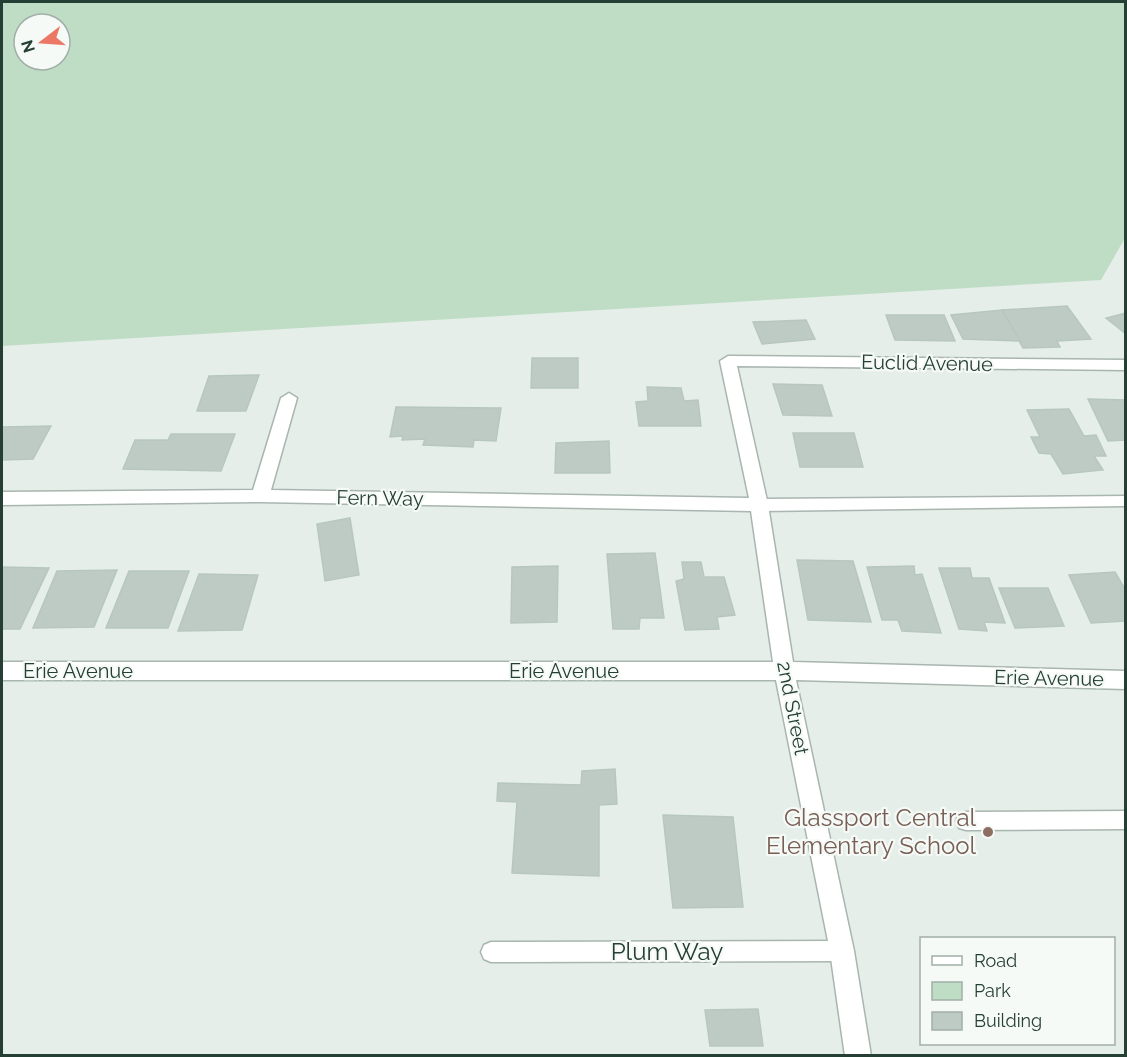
<svg xmlns="http://www.w3.org/2000/svg" width="1127" height="1057" viewBox="0 0 1127 1057" font-family="Raleway,sans-serif">
<style>
.green{fill:#bfddc4;fill-rule:evenodd}
.building{fill:#bdcbc4;stroke:#b7c7bf;stroke-width:1.5}
.lines{fill:none;stroke-linecap:round;stroke-linejoin:round}
.service-casing{stroke:#a8b6af;stroke-width:3}
.minor-casing{stroke:#a8b6af;stroke-width:3}
.service{fill:#fff;fill-rule:evenodd}
.minor{fill:#fff;fill-rule:evenodd}
.education-dot{fill:#8d6e63;stroke:#f6faf7;stroke-width:2}
.labels{text-anchor:middle;stroke-width:4.5;stroke-linejoin:round;paint-order:stroke}
.street-label{font-size:20px;fill:#253f35;stroke:#f6faf7}
.near-education-label{font-size:24px;fill:#785e54;stroke:#f6faf7;text-anchor:end}
.near-street-label{font-size:24px;fill:#253f35;stroke:#f6faf7}
</style>
<rect width="100%" height="100%" fill="#e5eee9"/>
<path class="green" d="M2,2H1125V238L1101,280L2,346ZM24,24H60V60H24Z"/>
<g class="building">
<path d="M1067,306L1091,339L1057,341L1060,347L1023,348L1002,310Z"/>
<path d="M1002,310L1020,341L963,339L951,315Z"/>
<path d="M1126,313V334L1106,318Z"/>
<path d="M886,315H944L955,341L895,340Z"/>
<path d="M806,320L815,339L762,344L753,322Z"/>
<path d="M532,358H578V388H531Z"/>
<path d="M259,375L246,411H197L209,376Z"/>
<path d="M773,384L822,385L832,416L783,415Z"/>
<path d="M647,387L681,388L684,401L698,400L701,426H639L636,402L648,401Z"/>
<path d="M1088,399L1126,400V440L1108,441Z"/>
<path d="M396,407L501,408L496,441L474,440L473,447L423,445L425,439L402,440L403,436L390,437Z"/>
<path d="M1069,409L1084,436L1096,435L1106,456H1094L1103,470L1063,474L1051,454L1039,453L1031,437H1040L1027,410Z"/>
<path d="M51,426L33,459L2,460V427Z"/>
<path d="M793,433H854L863,467H800Z"/>
<path d="M171,434H235L221,471L123,469L135,440H168Z"/>
<path d="M609,441L610,473H555L556,443Z"/>
<path d="M350,518L359,575L325,581L317,524Z"/>
<path d="M655,553L664,618H640L639,629H613L607,554Z"/>
<path d="M797,560L853,561L871,622L808,620Z"/>
<path d="M682,562H701L704,577H724L735,615L717,617L719,629L685,630L676,581L684,579Z"/>
<path d="M558,566L557,622L511,623L512,567Z"/>
<path d="M914,566L915,575L922,574L941,633L902,631L898,620H882L867,567Z"/>
<path d="M2,567L49,568L20,629H2Z"/>
<path d="M939,568H970L972,578H989L1005,623L984,622L987,631L959,629Z"/>
<path d="M117,570L94,627L33,628L57,571Z"/>
<path d="M129,571H189L168,628H106Z"/>
<path d="M1115,572L1126,591V621L1091,623L1069,575Z"/>
<path d="M199,574L258,575L242,630L178,631Z"/>
<path d="M999,588H1048L1064,626L1015,628Z"/>
<path d="M615,769L617,804L599,805V876L512,873L517,802L497,801L498,783L581,785L582,771Z"/>
<path d="M663,815L733,817L743,907L673,908Z"/>
<path d="M758,1009L763,1046H710L705,1010Z"/>
</g>
<g class="lines">
<defs>
<g id="service">
<path d="M1126,496V506L759,511L752,505L759,499Z"/>
<path d="M1126,811V829L966,830L959,828L956,821L959,814L966,812Z"/>
<path d="M842,941L849,944L852,951L849,958L842,961L491,962L484,959L481,952L484,945L491,942Z"/>
</g>
<path id="minor" d="M728,356L1126,360V370L737,366L768,505L793,662L1126,671V689L796,680L854,951L871,1056H845L830,951L776,680H2V662H773L751,511L260,502L2,505V492L253,490L281,398L289,393L297,398L271,490L749,498L720,361Z"/>
</defs>
<use href="#service" class="service-casing"/>
<use href="#minor" class="minor-casing"/>
<use href="#service" class="service"/>
<use href="#minor" class="minor"/>
</g>
<circle class="education-dot" cx="988" cy="832" r="6"/>
<g class="labels">
<g class="street-label">
<text transform="translate(927 363) rotate(1)" y="7">Euclid Avenue</text>
<text transform="translate(380 498) rotate(1)" y="7">Fern Way</text>
<text x="78" y="678">Erie Avenue</text>
<text x="564" y="678">Erie Avenue</text>
<text transform="translate(1049 678) rotate(1)" y="7">Erie Avenue</text>
<text transform="translate(793 708) rotate(79)" y="7">2nd Street</text>
</g>
<g class="near-education-label">
<text x="976" y="826">Glassport Central<tspan x="976" dy="28">Elementary School</tspan></text>
</g>
<g class="near-street-label">
<text x="667" y="960">Plum Way</text>
</g>
</g>
<rect width="1127" height="1057" fill="none" stroke="#253f35" stroke-width="6"/>
<rect x="920" y="937" width="195" height="108" fill="#f6faf7" stroke="#a2afa9" stroke-width="1.5"/>
<rect x="932" y="956" width="30" height="9" fill="#ffffff" stroke="#a2afa9" stroke-width="1.5"/>
<text x="974" y="967" font-size="18" fill="#253f35">Road</text>
<rect x="932" y="982" width="30" height="18" fill="#bfddc4" stroke="#a2afa9" stroke-width="1.5"/>
<text x="974" y="997" font-size="18" fill="#253f35">Park</text>
<rect x="932" y="1012" width="30" height="18" fill="#bdcbc4" stroke="#a2afa9" stroke-width="1.5"/>
<text x="974" y="1027" font-size="18" fill="#253f35">Building</text>
<g transform="translate(42 42) rotate(253)"><circle r="28" fill="#f6faf7" stroke="#a2afa9" stroke-width="1.5"/>
<path d="M0-4.5L10 22L0 15L-10 22Z" fill="#ec7764"/>
<text y="-9" font-size="16" font-weight="bold" text-anchor="middle" fill="#253f35">N</text>
</g>
</svg>
